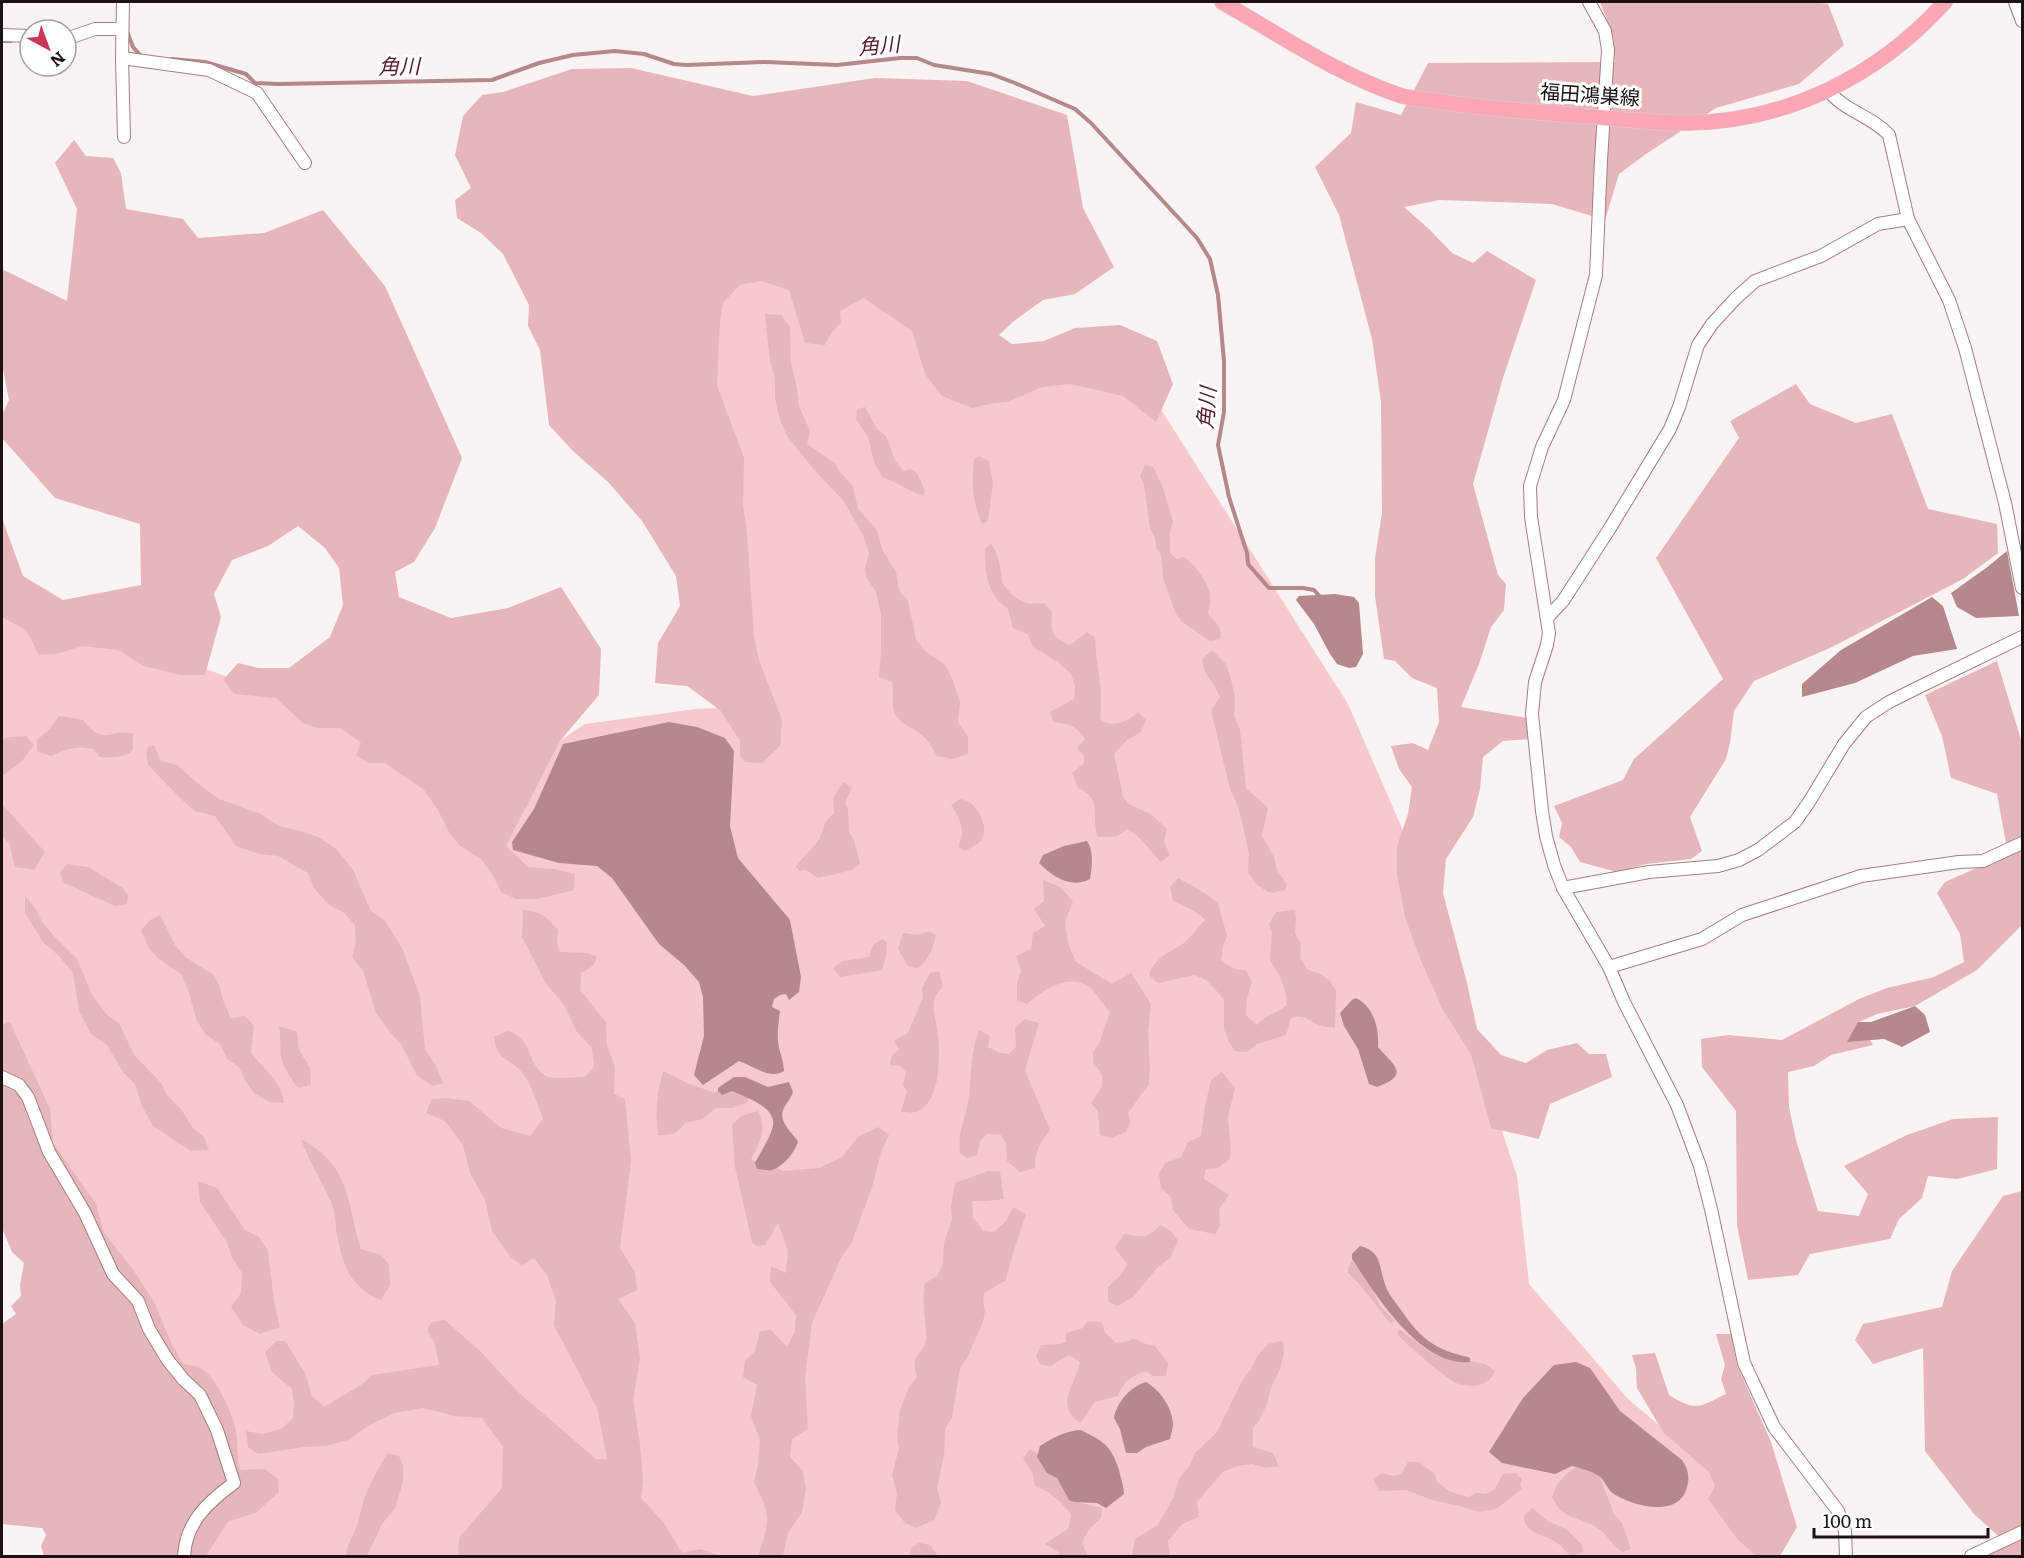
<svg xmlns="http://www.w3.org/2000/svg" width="2024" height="1558" viewBox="0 0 2024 1558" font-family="Literata,'Noto Sans JP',serif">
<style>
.green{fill:#f6c9cd}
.forest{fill:#e6b6ba}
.water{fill:#b5888c}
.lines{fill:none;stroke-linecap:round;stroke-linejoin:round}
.stream{stroke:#b5888c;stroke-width:4}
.minor-casing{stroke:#9f8083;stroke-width:14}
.major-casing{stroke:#d2d0d0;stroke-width:16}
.minor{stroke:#fff;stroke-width:12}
.major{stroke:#fda7b6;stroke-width:15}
.labels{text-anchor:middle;stroke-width:6;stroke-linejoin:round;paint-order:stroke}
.street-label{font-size:20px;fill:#1d1213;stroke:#fff}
.water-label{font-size:21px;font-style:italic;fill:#541a25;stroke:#fff}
</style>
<rect width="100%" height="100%" fill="#faf3f4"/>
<path class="green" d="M751,268L867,271L973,351L1153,397L1348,704L1411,849L1443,954L1517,1176L1529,1284L1629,1400L1717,1473L1764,1556H200L2,1093V609L164,654L292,700L548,749L585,724L696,709L749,707L678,296Z"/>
<g class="forest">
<path d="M1600,2H1814L1828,4L1844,45L1799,84L1716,108L1646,154L1619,174L1605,220L1552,204L1440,200L1404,207L1429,229L1452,253L1473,263L1487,251L1536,280L1503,378L1473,484L1498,575L1506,584L1504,610L1491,627L1479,664L1461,707L1528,718L1530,739L1503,741L1483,757L1480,789L1473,817L1446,859L1443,893L1467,983L1477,1029L1501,1055L1526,1063L1547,1050L1577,1043L1589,1054H1606L1612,1077L1550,1104L1539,1139L1491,1128L1471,1054L1443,1010L1421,961L1405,917L1397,874V846L1408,814L1412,787L1399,769L1391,746L1413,743L1428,750L1439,722L1437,688L1412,678L1395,661L1384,659L1375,596V558L1382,513L1381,402L1372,339L1339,215L1315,167L1351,133L1356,102L1401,115L1428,63L1615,62L1609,25Z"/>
<path d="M631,68L753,96L875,78L967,81L1067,115L1083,208L1114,267L1075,294L1043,300L1014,321L999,335L1012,344L1044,341L1075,328L1120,325L1157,341L1173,384L1156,422L1123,396L1070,384L1042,387L1007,402L994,403L972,408L942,396L925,374L912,331L864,298L840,311L841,323L831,333L825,345L805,343L789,290L761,281L740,285L723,303L720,322L717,385L744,458L743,506L747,533L754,637L759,660L782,720L780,746L762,763L745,762L740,756V741L720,710L687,686L655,683L658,643L680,606L676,576L642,521L609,483L573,451L549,425L540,350L528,326L529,305L503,254L481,233L457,218L455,200L471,188L455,155L463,116L482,95L503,92L572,69Z"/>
<path d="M74,140L86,156L113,158L121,173L126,209L183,219L198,238L264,233L323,210L385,286L462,458L435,528L414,562L395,572L399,597L451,618L508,608L561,587L601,649L599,695L560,741L506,846L528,867L554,869L575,874L574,890L537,899H516L501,892L491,872L481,859L460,846L450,834L438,810L424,790L385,763H368L356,755L361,743L340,728H318L303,723L276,698L234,694L223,680L238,663L258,668H289L330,637L343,605L339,568L325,548L298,526L268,546L232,560L214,594L221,617L205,675H180L144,666L118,650L83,646L56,654L39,655L26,630L2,617V518L23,576L63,600L141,585L140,524L55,498L2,438V415L9,400L2,364V269L67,301L77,209L55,163Z"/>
<path d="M765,314L781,315L790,327L791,364L797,388L799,406L810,431L807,444L835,463L840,472L853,486L858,509L877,530L882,549L896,572L899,590L908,601L916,639L925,651L944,664L952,678L960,702L958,722L968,737V754L953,759L937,756C933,749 929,741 923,736C913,727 899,725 894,711C892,704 894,691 892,682L879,677L881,652V614L876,592L867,579L865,569L869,553L863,535L843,500L815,471L787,436L779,417L775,398V378L770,361Z"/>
<path d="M1796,384L1810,404L1856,423L1892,414L1928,509L1997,524L1998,553L1963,579L1832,647L1754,681L1734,711L1730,743L1726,759L1690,817L1702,851L1691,859L1646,864L1617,872L1580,862L1571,847L1559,837L1562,823L1554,806L1623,780L1634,759L1723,679L1656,558L1739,438L1730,421Z"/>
<path d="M865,407L877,429L886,436L895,460L903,471L910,469L917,473L925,491L923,496C909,491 898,482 883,478L874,462L868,437L856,419L857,409Z"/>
<path d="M979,456L989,461L993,483L988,521L982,524C973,504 971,482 974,460Z"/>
<path d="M1145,465L1153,467L1163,488L1173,522L1170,532V553L1177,559L1184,557C1195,564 1207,581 1210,594C1211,600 1209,608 1208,614C1216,622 1223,628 1220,639L1210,641L1182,622L1176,614L1163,578L1161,555L1156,547L1155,538L1150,528L1144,485L1140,476Z"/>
<path d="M991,543C999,556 1001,568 1002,583C1015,599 1022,606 1044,603L1052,612C1051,633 1051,637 1070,645L1087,632L1095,638C1096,665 1104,693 1100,719C1114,729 1126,722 1138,712L1146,720L1141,732L1127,740L1114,754L1123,796L1128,804L1151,814L1167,829L1164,842L1170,855L1161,862C1150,851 1141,837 1128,829L1115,837H1098C1090,817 1104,799 1078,788L1072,773L1084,763V756L1077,748L1085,739C1076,725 1069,724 1053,722L1050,712L1074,699L1075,685L1071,674L1058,662L1033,647L1028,634L1013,628L1008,609C988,596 984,572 985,549Z"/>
<path d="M1212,650L1226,664L1231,679L1235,698L1234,716L1240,730L1246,788L1268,808L1262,836L1274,857L1277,870L1287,885L1285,890L1270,893L1257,885L1248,873L1249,853L1242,822L1238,807L1230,789L1211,710L1220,697C1213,679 1204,678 1202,659Z"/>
<path d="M1997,661L2022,743V925L1977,970L1915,1006L1877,1014L1859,1022L1873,1045L1831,1055L1814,1066L1788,1072L1789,1107L1796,1140L1818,1211L1859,1216L1868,1194L1844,1166L1907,1135L1953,1119L1998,1117L1997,1169L1957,1179L1928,1176L1922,1198L1899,1219L1890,1239L1810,1254L1798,1275L1748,1280L1737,1225L1736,1111L1702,1067L1701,1039L1728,1035L1782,1040L1859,999L1887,988L1934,977L1964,962L1960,934L1937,893L1945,882L1988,863L2006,843L1997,794L1951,778L1942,736L1925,695Z"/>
<path d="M59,716L83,720C106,749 112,726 133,734V750C126,758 110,758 100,757L93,749C77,745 66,749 51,756L37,751V740L50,729Z"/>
<path d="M26,736L34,745L22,761L2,776V740L9,737Z"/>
<path d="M154,745L161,761L177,765L197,783L219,799L261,814L279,826L304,832L318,837L336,849L353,870L371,911L385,921L402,948L420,996L425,1049L436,1066L443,1083L433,1086L417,1076L401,1044L389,1031L376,1013L363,971L352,957L356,942L355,925L344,913L328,904L314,888L308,873L278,856L259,854L236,846L215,816L195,811L180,798L148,765L146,754L148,747Z"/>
<path d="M843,782L852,788L845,803L848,810L849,832L854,840L860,864L852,870L818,878L806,870L800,871L796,867C802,857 813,849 819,839C825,829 822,822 834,814L833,798Z"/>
<path d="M960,799C963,800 966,800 969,802C978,807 988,827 983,837C980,844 971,848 964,851L959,847C959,841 962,838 962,833C962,822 957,814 951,805Z"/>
<path d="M2,804L45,852L34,870L15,867L9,843L2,836Z"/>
<path d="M67,864L88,867L123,888L128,895L127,904L115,906L64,883L60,873Z"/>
<path d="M1178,878L1208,895L1218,903L1227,936L1223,946L1221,961L1235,969L1246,970L1252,982L1247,998L1246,1015L1257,1025C1267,1014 1276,1014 1287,1005L1285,990L1279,975L1270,960L1272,932L1269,924L1276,912L1295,910L1296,920L1295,933L1301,944L1300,958L1307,969L1320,974L1329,980L1336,991L1335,1028C1330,1027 1324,1027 1319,1025C1308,1020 1304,1014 1291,1018L1286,1035L1257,1044L1247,1052L1235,1051L1229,1042L1224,1029V1000L1215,989L1206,980L1195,975L1158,983L1149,975C1156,955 1169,954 1185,942C1191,937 1198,927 1205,920C1196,910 1185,907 1173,900L1170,887Z"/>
<path d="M1043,880L1060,887L1073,901L1065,922L1068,943L1076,962L1112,984L1131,973L1151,1004L1148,1033L1150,1068L1149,1084L1128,1113L1130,1122L1126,1132L1112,1138L1100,1135L1098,1111L1091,1103L1102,1086V1075L1093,1062V1053L1100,1041L1110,1012C1104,1006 1095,991 1088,986C1067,973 1042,991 1027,1004L1017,1000V984L1021,971L1016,956L1031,949L1033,933L1045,926L1034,909L1044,901Z"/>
<path d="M25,896L36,909L42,922L53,935L77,959L92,995L107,1015L119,1023L134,1055L161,1083L167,1095L181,1109L192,1127L204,1137L209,1150L191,1151L153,1126L142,1106L135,1084L123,1072L107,1045L91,1034L79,1011L73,973L59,956L43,942L25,913Z"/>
<path d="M523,910C542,912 546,916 558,930L557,943L560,952L588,953L597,957L593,966L581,973L580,990L606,1022L607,1045L615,1067L614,1094L625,1099L631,1161L620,1248L635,1272L637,1290L618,1299L635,1323L640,1358L633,1400L640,1444L643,1480L641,1498L664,1523L682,1553L700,1549L721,1556H458L459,1538L502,1488L503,1447L482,1418L455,1416L423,1408L395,1413L369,1425L348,1440L326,1446L304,1447L258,1454L248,1447L246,1431L263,1434L281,1429L293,1418L294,1404L292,1389L272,1372L265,1352L277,1341H285L305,1373L312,1396L324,1407L364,1383L372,1375L439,1365L435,1344L427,1330L432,1322L445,1320L482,1353L517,1391L596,1459H607L597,1408L554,1325L556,1301L547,1275L534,1258L522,1265L511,1258L492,1231L485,1200L470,1173L463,1145L445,1121L426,1113L432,1099L447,1098L469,1101L501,1128L530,1136L543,1119C537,1104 531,1082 520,1070C506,1056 497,1061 494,1037L507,1031C533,1036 526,1065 546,1076C553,1080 576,1077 585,1077L594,1067L592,1048L577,1032L564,1005L545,982L522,937Z"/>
<path d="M160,915L175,945L185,957L214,975L220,987L223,1000L231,1018L245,1016L254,1026L251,1053C264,1070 282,1081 284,1103L270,1102L255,1094L246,1082L239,1067L227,1059L220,1044L206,1035L197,1021L188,990L181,974L158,958L149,949L141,930L150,920Z"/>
<path d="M929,931L936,935C933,949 929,959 918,968L908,966L898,949L903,933L918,935Z"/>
<path d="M882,939L887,942L886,956L882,970L840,977L833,968L843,961L869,957L873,945Z"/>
<path d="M939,971L943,986C939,991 934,996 934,1003C933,1013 937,1025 938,1035C940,1057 941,1103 916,1112C912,1113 905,1112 901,1112L907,1091L903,1085L906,1072L900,1066L890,1065L891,1057L899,1049L894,1041L908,1033L923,998L922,988L930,973Z"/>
<path d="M1025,1019L1039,1023L1025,1070L1050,1130C1041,1142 1034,1152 1035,1168L1020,1172L1007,1161L1006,1144L1001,1135L987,1134L980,1141L977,1155L967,1158L960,1153C957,1129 967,1117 969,1096C971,1073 971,1052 979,1030L990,1036L988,1047L1000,1053L1009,1054L1016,1047L1015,1028Z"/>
<path d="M10,1022L50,1109L53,1143L96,1204L104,1233L132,1268L154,1302L171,1342L183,1364C189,1365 197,1366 202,1369C215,1376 232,1412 235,1427C239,1441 236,1455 240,1470L265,1469L278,1479L279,1492L257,1512L228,1522L206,1556H44L41,1546L46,1535L42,1528L2,1524V1324L16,1314L11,1306L21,1296L20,1285L24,1263L12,1252L2,1228V1025Z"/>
<path d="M279,1026L297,1032L299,1050L310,1068L311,1085L298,1088C292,1079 283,1068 281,1057C280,1046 281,1036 279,1026Z"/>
<path d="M663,1071L685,1082L715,1093L728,1084L746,1093L748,1102L732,1108H716L702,1119L685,1123C677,1134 671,1136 658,1135C655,1112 657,1093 663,1071Z"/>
<path d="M1222,1072L1235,1088L1228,1117L1231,1148L1230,1159L1218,1168L1206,1169L1204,1179L1229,1195L1219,1209L1220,1225L1215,1234L1189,1229L1173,1210L1171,1197L1161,1188L1159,1174L1165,1163L1181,1157L1188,1142L1201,1136L1205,1106L1211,1080Z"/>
<path d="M758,1111C767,1131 760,1141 751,1160L767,1164L783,1171L819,1168L842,1157L858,1137L878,1127L889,1135L881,1152L873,1184L852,1242L841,1258L812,1323L805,1378L808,1429L792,1439L790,1457L803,1471L806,1489L802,1512L788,1533L783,1556H758C770,1520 772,1517 754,1482L758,1465L760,1440L751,1416L757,1385L743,1377L745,1361L755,1351L760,1331L771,1330L787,1347L795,1332L796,1315L770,1282L771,1266L786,1273L788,1251L778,1223L765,1245L757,1246L752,1242L735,1167L732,1125L741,1116Z"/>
<path d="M301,1139C352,1167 346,1201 361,1249L381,1255L389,1265L390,1285L381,1300C350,1287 343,1266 337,1235C335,1225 336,1215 333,1207C324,1183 309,1163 301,1139Z"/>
<path d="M988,1171L1000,1172L1004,1199L987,1201H972L973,1217L983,1231L994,1232L1006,1221L1013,1207L1026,1214C1019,1236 1011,1257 1006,1280L984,1293L983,1302L985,1311L983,1322L968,1356L960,1369L952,1418L945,1429L944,1456L937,1487L941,1503L934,1520L916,1528L905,1523L895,1510L897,1493L892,1475L899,1448L897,1437L900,1410L909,1387L917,1377C909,1349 924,1358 926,1339C927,1328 924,1317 924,1306C923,1298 924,1290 925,1283L937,1276L943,1263L944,1243L952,1219L951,1206L955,1183Z"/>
<path d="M198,1181L217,1188L245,1230L259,1237L268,1251L274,1301L280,1327L260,1334L243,1325L231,1307L241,1293L242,1273L232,1257L227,1242L200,1202Z"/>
<path d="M2022,1191V1556H1987L2007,1544L1974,1514L1925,1451L1923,1348L1873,1364L1855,1340L1863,1324L1942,1307L1952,1271L2003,1196Z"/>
<path d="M1160,1225L1171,1231L1178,1241L1170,1258L1157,1268L1134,1296L1118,1306L1108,1302V1287L1121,1275L1127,1264L1115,1248L1124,1234C1141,1237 1148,1239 1160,1225Z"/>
<path d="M1352,1261L1369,1282L1380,1306L1395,1321L1390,1323C1377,1308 1363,1285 1348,1273V1268Z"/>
<path d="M1088,1321L1102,1322L1105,1333L1116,1343L1129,1341L1133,1338L1143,1343L1155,1346L1168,1363L1166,1376H1153L1146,1371C1131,1376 1124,1381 1118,1396L1095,1402L1080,1423C1054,1404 1075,1386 1080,1362L1069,1355L1050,1366L1041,1365L1036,1356L1041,1345L1060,1344L1066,1342V1333L1083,1328Z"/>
<path d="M1399,1329L1428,1351L1449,1360L1476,1362L1485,1364L1495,1371C1489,1386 1474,1388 1459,1384C1446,1380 1408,1345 1397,1334Z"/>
<path d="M1716,1334H1731L1737,1365L1771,1442L1797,1527L1780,1556H1757L1738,1540L1708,1499L1715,1486L1709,1472L1663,1432L1637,1388L1636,1368L1632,1355L1655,1353L1669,1395C1697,1412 1699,1407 1726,1394L1721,1379L1725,1365Z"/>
<path d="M1283,1341L1284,1353L1280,1369L1271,1388L1267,1404L1259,1421L1253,1428V1447L1273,1453L1279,1466L1266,1468L1252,1464L1237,1466L1223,1472L1197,1502L1199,1517L1182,1524L1168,1541L1170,1556H1132L1135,1539L1158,1525L1173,1498L1179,1479L1190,1465L1195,1453L1217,1432L1243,1379L1251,1369L1258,1355L1268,1344Z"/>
<path d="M1030,1449C1051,1461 1068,1483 1081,1503L1102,1508L1101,1518L1089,1529L1082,1543L1088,1556H1059L1060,1553L1045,1544L1069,1528L1071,1514C1060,1501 1051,1492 1035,1486L1032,1472L1023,1458Z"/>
<path d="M388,1453L399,1456L403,1466V1482L395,1508L382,1524L367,1556H346C346,1546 353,1536 357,1526C359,1518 361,1511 363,1503C366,1491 380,1464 388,1453Z"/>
<path d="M1408,1462H1419L1434,1473L1438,1483L1451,1492L1468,1497L1476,1493L1485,1494L1495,1489L1503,1474L1516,1473L1522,1479L1520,1485L1522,1489L1496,1509L1479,1512L1460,1506L1435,1501L1406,1490L1379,1491L1373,1479L1382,1473L1394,1476L1401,1474Z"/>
<path d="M1580,1464L1598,1472L1614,1514L1622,1523L1631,1549L1623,1552C1612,1547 1609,1536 1599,1529C1579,1515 1565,1523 1552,1497C1557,1480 1566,1474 1580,1464Z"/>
<path d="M1532,1508L1548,1521L1566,1529L1582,1545L1583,1552L1572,1556C1566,1553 1563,1547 1557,1543C1544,1533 1525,1535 1524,1516Z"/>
<path d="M919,1543L930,1545L938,1556H909L912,1547Z"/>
</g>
<g class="water">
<path d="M2007,551L2019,616L1976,618L1957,607L1951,593L1986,568Z"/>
<path d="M1335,594L1354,597L1359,603L1363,654L1356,667L1349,668L1337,664L1330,654L1314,624L1296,600L1299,596Z"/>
<path d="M1932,597L1943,606L1957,649L1913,656L1855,683L1802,697V684L1841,650Z"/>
<path d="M669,722L697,727L725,738L734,751L730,826L738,858L790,920L801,977L799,992L789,1000L786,994L780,995L774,999L772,1007L780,1011C779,1020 777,1031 778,1041C779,1052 784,1061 784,1071C770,1080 753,1066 739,1061L703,1085L694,1075L704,1036L703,997L699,982L684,965L659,944L612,878L597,866L559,863L513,850L512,842L534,809L563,744Z"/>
<path d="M1087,841C1094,851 1092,868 1090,879C1071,889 1053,877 1039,863L1043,855L1064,846Z"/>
<path d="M1356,998C1374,1007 1379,1028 1378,1047C1394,1066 1411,1074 1377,1087L1369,1084L1358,1049L1344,1026L1340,1013L1352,1000Z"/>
<path d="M1915,1006L1925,1015L1930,1032L1902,1047L1884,1039L1847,1042L1858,1022H1871Z"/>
<path d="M734,1077H745L768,1087L789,1082L793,1092C791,1099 786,1103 783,1110C779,1122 791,1132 798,1141C796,1151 783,1167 772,1170C768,1171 761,1169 757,1169L755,1163C760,1153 772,1135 773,1125C776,1107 745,1097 732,1091L722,1095L718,1091V1088Z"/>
<path d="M1360,1246C1383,1251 1379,1270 1386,1287C1389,1295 1396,1303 1401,1310C1420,1338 1435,1350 1468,1357L1470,1358V1362C1420,1367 1376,1295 1352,1259V1254Z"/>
<path d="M1576,1362L1590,1368L1620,1411L1682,1460C1688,1469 1690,1477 1687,1487C1679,1519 1633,1506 1614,1494C1607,1490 1605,1480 1599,1476C1591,1471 1581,1468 1572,1466L1555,1474L1502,1463L1489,1452L1523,1398L1554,1365Z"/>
<path d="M1146,1382C1160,1390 1172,1407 1173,1424C1173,1428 1171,1434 1170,1439L1146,1447L1137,1453H1126L1120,1429L1114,1418C1117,1402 1130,1387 1146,1382Z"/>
<path d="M1081,1430C1104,1442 1111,1445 1119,1470C1121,1479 1124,1486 1124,1494L1106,1508L1097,1503L1074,1502L1069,1500L1057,1478L1047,1473L1037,1457L1040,1446C1054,1437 1065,1431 1081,1430Z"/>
</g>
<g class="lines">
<g class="stream">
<path d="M124,34H128L133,47L141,56"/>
<path d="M2,41H11"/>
<path d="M172,59L205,62L246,74L255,83L278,84L492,80L539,63L573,55L615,51L644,54L674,64L686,65L765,62L837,65L900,58H917L934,65L991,74L1015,83L1075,109L1091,123L1197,238L1210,259L1218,295L1224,361V412L1218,445L1229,497L1247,553L1248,564L1269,588H1303L1314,590L1322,599"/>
</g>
<defs>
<g id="minor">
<path d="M123,2L122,58L124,137"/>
<path d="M1589,2L1605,31L1608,50L1601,160L1596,275L1564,400L1542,447L1530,486L1531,517L1549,633L1547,645L1535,682L1532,714L1542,811L1546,836L1554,865L1563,888L1609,967L1624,1002L1677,1105L1700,1166L1711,1209L1744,1363L1774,1427L1838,1511L1845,1531L1846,1556"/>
<path d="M2015,2L2022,21"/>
<path d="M2,35L30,36"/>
<path d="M66,39L95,29H122"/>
<path d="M122,58L209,70L257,93L305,163"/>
<path d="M1829,91C1844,111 1872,116 1889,135L1908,219L1949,300L1965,348L2005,503L2022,588"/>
<path d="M1548,617L1563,601L1610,528L1670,429L1679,407L1698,345L1712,324L1736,298L1755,281L1821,256L1878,224L1908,219"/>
<path d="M1563,888L1649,872L1718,866L1739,860L1758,850L1795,822L1809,802L1844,744L1866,717L1889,702L1915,689L2022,637"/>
<path d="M1609,967L1702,939L1742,915L1861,876L1959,862L1983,861L2022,843"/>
<path d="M2,1077L19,1085L28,1097L49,1152L85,1213L113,1274L138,1301L149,1329L167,1359L183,1379L200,1395L217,1430L234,1483C208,1502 186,1522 184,1556"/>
<path d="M1971,1556L2022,1532"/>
</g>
<path id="major" d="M1222,2C1280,35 1338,75 1402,96C1415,99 1429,100 1443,102C1482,108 1520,111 1560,114C1601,117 1644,123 1686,123C1787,122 1878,76 1945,2"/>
</defs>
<use href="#minor" class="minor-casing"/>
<use href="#major" class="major-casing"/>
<use href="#minor" class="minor"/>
<use href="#major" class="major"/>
</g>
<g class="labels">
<g class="street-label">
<text transform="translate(1590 95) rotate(4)" y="7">福田鴻巣線</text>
</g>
<g class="water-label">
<text transform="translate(879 46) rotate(-5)" y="7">角川</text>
<text transform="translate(399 67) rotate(-1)" y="7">角川</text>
<text transform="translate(1207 408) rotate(-85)" y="7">角川</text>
</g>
</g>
<rect width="2024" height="1558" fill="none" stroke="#1d1213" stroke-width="6"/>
<g transform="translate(48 48) rotate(139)"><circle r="28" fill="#ffffff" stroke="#a5a0a1" stroke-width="1.5"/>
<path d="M0-4.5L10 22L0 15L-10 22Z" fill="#c83858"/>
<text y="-9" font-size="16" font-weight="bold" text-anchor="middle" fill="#1d1213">N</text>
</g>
<path d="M1814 1528v9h174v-9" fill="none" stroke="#1d1213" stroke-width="3"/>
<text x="1823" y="1528" font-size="18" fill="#1d1213" stroke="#ffffff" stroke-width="4.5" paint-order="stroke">100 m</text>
</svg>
